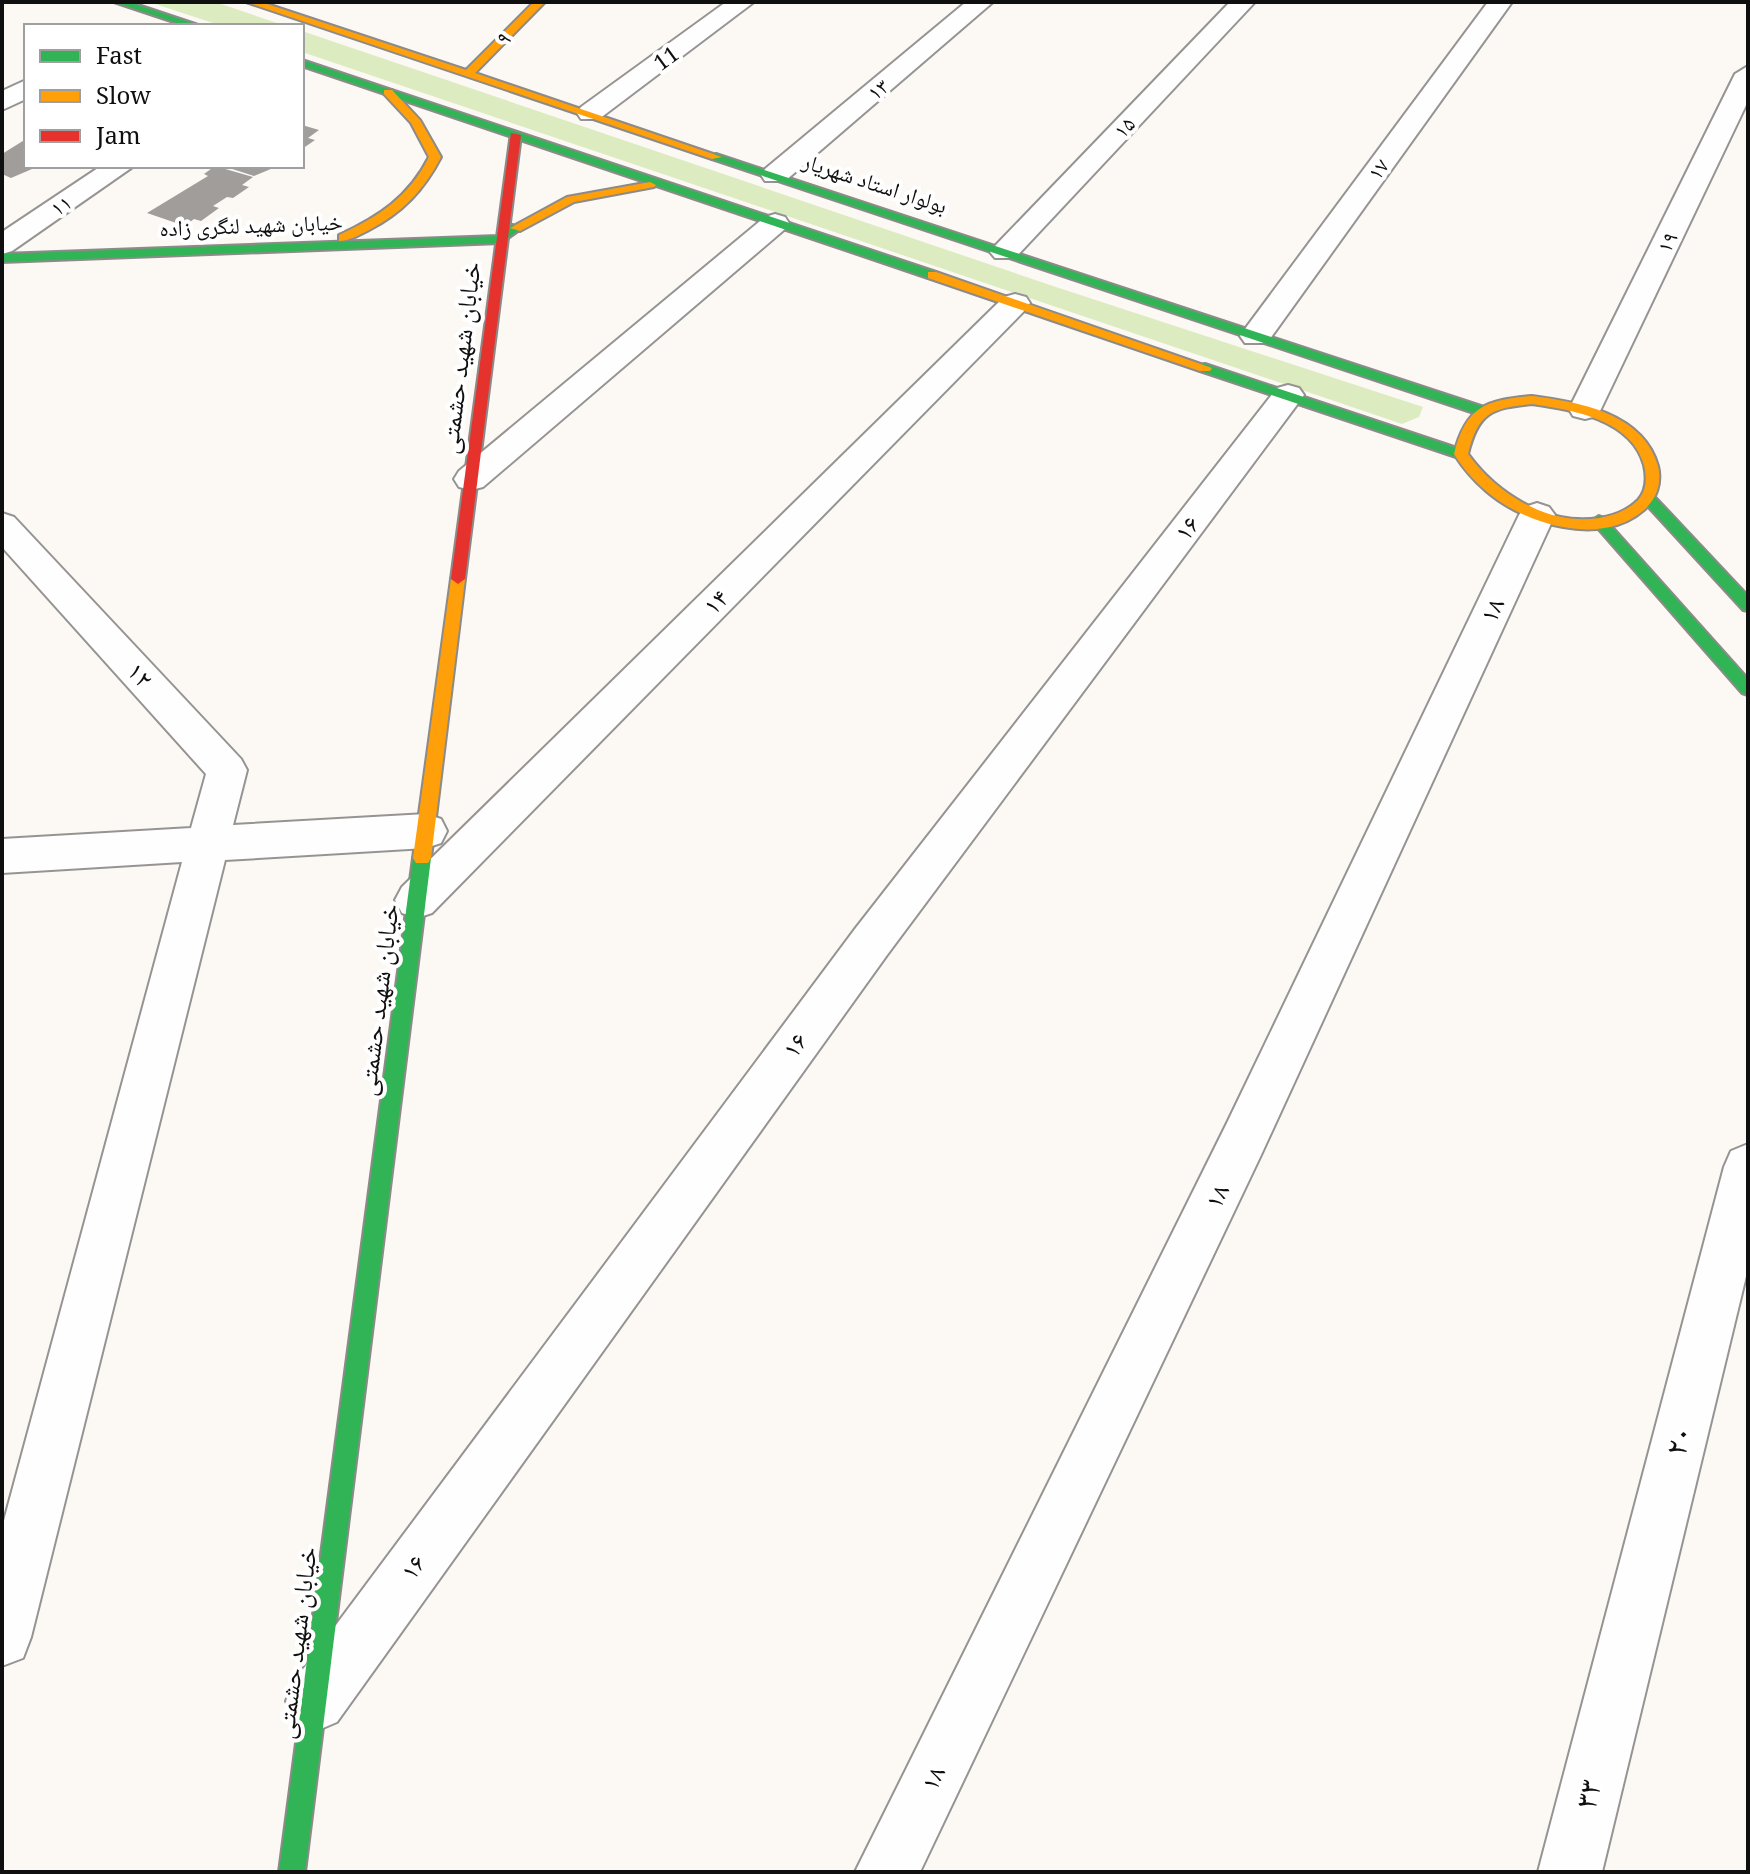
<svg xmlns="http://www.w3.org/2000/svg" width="1750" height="1874" viewBox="0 0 1750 1874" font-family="Georgia,'Noto Naskh Arabic',serif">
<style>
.forest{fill:#ddebc1}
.building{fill:#a09d9a}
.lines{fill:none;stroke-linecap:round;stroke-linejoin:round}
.street-casing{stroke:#969493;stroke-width:4}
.fast-casing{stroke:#8c8b89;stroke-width:4}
.slow-casing{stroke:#8c8b89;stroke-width:4}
.jam-casing{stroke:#8c8b89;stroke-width:4}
.street{fill:#fffefe;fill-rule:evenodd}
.fast{fill:#30b455;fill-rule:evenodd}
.slow{fill:#ff9f0a;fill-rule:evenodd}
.jam{fill:#e5322d;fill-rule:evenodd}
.labels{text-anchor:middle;stroke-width:8;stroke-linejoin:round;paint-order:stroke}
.far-street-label{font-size:22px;fill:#0f0f0f;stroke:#fff}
.street-label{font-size:26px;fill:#0f0f0f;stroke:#fff}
.near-street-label{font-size:32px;fill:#0f0f0f;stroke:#fff}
</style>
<rect width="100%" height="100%" fill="#fcf9f5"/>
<g class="forest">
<path d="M149,2H215L286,26H222Z"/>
<path d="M302,31L1056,287L1423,407L1419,417L1402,424L302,52Z"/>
</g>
<g class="building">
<path d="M302,125L319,130L308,138L315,140L302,149Z"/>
<path d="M26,139V166H39L11,178L2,174V154Z"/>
<path d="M215,166L253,177L242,185L249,187L233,198L227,197L213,206L219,208L201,221L194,219L185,226L147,213L208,176L204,174Z"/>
<path d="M278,166L254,176L226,167V166Z"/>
</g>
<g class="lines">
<defs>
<g id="street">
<path d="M726,2H754L599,119H581L577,113L581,107Z"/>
<path d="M966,2H993L785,181H765L761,175L765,169Z"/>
<path d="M1230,2H1255L1015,258H995L990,252L995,246Z"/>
<path d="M1488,2H1512L1267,343H1245L1240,336L1245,329Z"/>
<path d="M1748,66V101L1601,409L1597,416L1585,419L1573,416L1569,409L1735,74Z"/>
<path d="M26,80V99L2,110V91Z"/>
<path d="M101,166H134L12,251L2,254V232Z"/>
<path d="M775,214L785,217L789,223L785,229L483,487L471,490L459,487L454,479L459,471L765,217Z"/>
<path d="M1015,294L1026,297L1030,303L1026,309L432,913L417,918L402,913L395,900L402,887L1004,297Z"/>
<path d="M1288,385L1299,388L1304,395L1299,402L887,955L337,1722L316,1731L295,1722L286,1701L295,1680L855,929L1277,388Z"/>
<path d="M1537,503L1549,507L1555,515L1261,1155L920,1872H855L1227,1123L1519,515L1525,507Z"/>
<path d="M2,513L14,517L241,759L247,770L233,825L426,814L441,819L447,831L441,843L426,848L225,860L31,1637L23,1658L2,1666V1528L182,862L2,873V839L191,828L206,774L2,547Z"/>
<path d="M1748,1144V1268L1602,1872H1538L1724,1167L1731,1151Z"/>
</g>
<g id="fast">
<path d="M114,2H129L201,26H186Z"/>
<path d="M302,60L936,272L938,275L928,278L302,66Z"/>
<path d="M716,154L1487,408L1489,411L1482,415L1477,414L712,159L710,157Z"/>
<path d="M512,225L522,228L501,243L2,262V254L498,236Z"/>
<path d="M1205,364L1466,451L1468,454L1461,458L1456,457L1200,371V365Z"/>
<path d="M1648,493L1653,495L1748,596V611L1743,610L1643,501V495Z"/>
<path d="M1599,516L1604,518L1748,679V695L1742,693L1594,524L1592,521Z"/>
<path d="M422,851L428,853L431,858L305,1872H279L413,858L416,853Z"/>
</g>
<g id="slow">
<path d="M246,2H261L466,70L534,2H545L475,73L722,157L712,159Z"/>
<path d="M384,90H392L420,120L441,157C424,190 402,213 369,230C359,235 349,241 339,241V235C378,217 409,197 429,157L411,123L384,94Z"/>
<path d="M650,182L656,185L654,187L574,202L520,231L510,228L567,197Z"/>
<path d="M928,272H936L1212,368L1210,371H1200L928,278Z"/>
<path d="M1532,396C1579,402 1643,413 1658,466C1662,482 1657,499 1644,510C1601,548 1524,524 1486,491C1473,480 1463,468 1454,454C1466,406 1486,400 1532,396ZM1532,404C1572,410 1631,419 1644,465C1647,478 1647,490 1638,500C1628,510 1613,516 1599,518C1548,526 1497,494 1468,454C1478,412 1492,408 1532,404Z"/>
<path d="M458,574L465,579L431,858L428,863H416L413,858L451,579Z"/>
</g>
<path id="jam" d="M511,133L521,135L465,579L458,584L451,579Z"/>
</defs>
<use href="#street" class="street-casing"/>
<use href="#fast" class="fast-casing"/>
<use href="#slow" class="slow-casing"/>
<use href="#jam" class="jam-casing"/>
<use href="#street" class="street"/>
<use href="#fast" class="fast"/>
<use href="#slow" class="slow"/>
<use href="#jam" class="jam"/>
</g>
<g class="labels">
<g class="far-street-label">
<text transform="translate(503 38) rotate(-45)" y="8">۹</text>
<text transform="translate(666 58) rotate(-36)" y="8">11</text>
<text transform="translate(878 89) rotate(-40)" y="8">۱۳</text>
<text transform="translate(1124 127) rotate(-46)" y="8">۱۵</text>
<text transform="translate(1378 169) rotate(-54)" y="8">۱۷</text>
<text transform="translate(875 183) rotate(18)" y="8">بولوار استاد شهریار</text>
<text transform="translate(61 205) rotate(-34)" y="8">۱۱</text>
<text transform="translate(251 225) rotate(-2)" y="8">خیابان شهید لنگری زاده</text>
<text transform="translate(1667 242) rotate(-64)" y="8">۱۹</text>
</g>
<g class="street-label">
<text transform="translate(460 358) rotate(-83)" y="9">خیابان شهید حشمتی</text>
<text transform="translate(1187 528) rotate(-53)" y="9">۱۶</text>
<text transform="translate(716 602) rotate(-45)" y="9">۱۴</text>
<text transform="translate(1492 610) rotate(-65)" y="9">۱۸</text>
<text transform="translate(140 675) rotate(47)" y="9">۱۲</text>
<text transform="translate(378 1000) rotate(-83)" y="9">خیابان شهید حشمتی</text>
<text transform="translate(795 1045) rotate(-54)" y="9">۱۶</text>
<text transform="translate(1217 1196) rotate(-64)" y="9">۱۸</text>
<text transform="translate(413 1567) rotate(-54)" y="9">۱۶</text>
<text transform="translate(296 1643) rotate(-83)" y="9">خیابان شهید حشمتی</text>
<text transform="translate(933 1778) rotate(-64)" y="9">۱۸</text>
</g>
<g class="near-street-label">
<text transform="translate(1678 1441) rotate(-76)" y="11">۲۰</text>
<text transform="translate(1588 1794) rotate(-77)" y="11">۳۳</text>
</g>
</g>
<rect width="1750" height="1874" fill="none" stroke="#0f0f0f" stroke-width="8"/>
<rect x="24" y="24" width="280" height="144" fill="#ffffff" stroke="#9f9f9f" stroke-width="2"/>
<rect x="40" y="50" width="40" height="12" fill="#30b455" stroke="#9f9f9f" stroke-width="2"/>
<text x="96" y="64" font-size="24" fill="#0f0f0f">Fast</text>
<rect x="40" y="90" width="40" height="12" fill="#ff9f0a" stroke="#9f9f9f" stroke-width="2"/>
<text x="96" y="104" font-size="24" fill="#0f0f0f">Slow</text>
<rect x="40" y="130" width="40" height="12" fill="#e5322d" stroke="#9f9f9f" stroke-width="2"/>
<text x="96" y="144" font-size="24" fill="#0f0f0f">Jam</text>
</svg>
